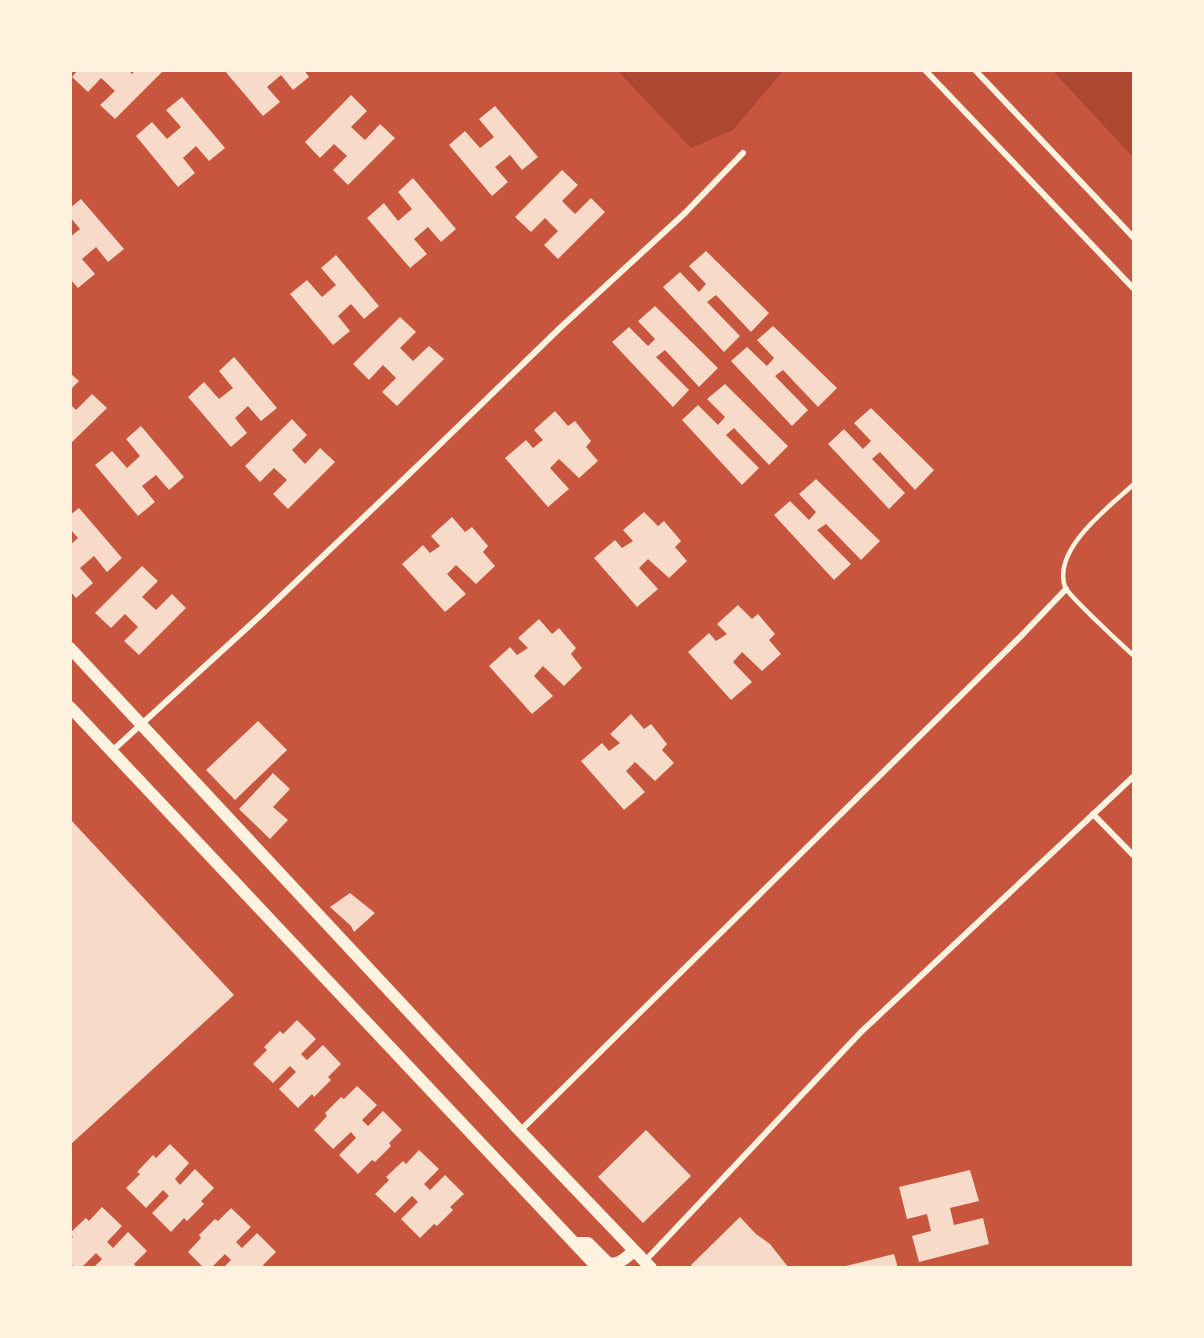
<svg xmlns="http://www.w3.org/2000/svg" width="1204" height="1338" viewBox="0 0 1204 1338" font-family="'Varela Round',sans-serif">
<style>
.green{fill:#ae4732}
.building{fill:#f7dbc8}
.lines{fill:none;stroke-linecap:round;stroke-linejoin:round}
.service{stroke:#fff3e0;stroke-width:4.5}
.minor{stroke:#fff3e0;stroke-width:6}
.secondary{stroke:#fff3e0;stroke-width:12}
</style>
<rect width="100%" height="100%" fill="#c8553d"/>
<g class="green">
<path d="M618,71H783L733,130L691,148Z"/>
<path d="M1053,71H1133V157Z"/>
</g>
<g class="building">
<path d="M78,70H128L132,74L135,70L162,72L115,119L100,105L115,91L101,78L88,92L72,77Z"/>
<path d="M224,70H304L309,77L293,90L281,75L267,87L280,102L263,116Z"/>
<path d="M351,95L367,111L351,127L365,140L380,124L395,138L348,185L333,170L347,156L334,144L320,158L305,142Z"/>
<path d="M182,97L225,148L209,161L196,146L183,158L195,173L178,187L136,136L152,122L167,139L181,127L166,110Z"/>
<path d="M495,106L538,157L522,170L510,155L495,167L508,182L492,196L449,145L465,131L480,148L494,137L479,119Z"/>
<path d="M562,170L578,185L562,201L575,214L591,198L605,212L558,259L544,245L558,231L545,218L531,232L515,217Z"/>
<path d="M413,178L456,229L441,242L428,227L414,239L427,254L410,268L367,218L384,203L398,221L412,209L398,192Z"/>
<path d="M81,199L124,249L108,262L96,247L82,259L95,274L78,288L70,279V237L80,229L70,217V208Z"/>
<path d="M706,251L769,313L751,332L716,295L707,302L740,336L724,352L663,287L680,272L699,292L706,284L689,266Z"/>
<path d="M336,255L379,306L364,319L351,304L338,316L350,331L333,345L290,294L307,280L322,297L336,285L321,268Z"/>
<path d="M655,306L718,368L699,387L665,350L656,357L689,390L673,407L612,342L629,327L648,346L655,339L638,321Z"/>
<path d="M400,317L416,332L400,348L413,361L429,346L444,359L397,406L382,392L396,378L383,365L369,380L353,364Z"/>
<path d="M773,326L837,388L818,407L783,370L775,376L808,410L792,426L731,361L747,347L767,366L774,358L757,340Z"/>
<path d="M234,357L277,408L261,421L248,406L235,418L247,433L231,447L188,397L204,382L219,399L233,388L219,371Z"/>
<path d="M70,373L79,381L70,390Z"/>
<path d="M725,384L788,446L769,465L734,428L726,435L759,468L742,485L682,420L698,405L718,425L725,417L707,399Z"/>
<path d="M92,394L107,408L70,444V404L76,410Z"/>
<path d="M871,408L934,470L915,490L880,452L872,459L905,493L889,509L828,444L844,429L863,449L871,441L854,423Z"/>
<path d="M555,411L568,426L575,421L591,441L586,447L598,461L579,478L559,459L550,468L569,489L548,507L505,458L526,440L533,448L543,440L534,430Z"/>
<path d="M292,419L307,435L292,450L305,464L320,448L335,462L288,509L273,494L287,480L274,468L260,482L245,466Z"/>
<path d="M141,426L184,477L169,490L156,475L142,486L155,502L138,516L95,465L112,451L127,468L140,456L126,439Z"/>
<path d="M816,479L880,541L861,560L826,524L817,530L851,564L834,580L774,515L790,501L809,520L816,512L799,494Z"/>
<path d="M79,508L122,558L107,572L94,556L80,568L93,583L76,598L70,591V545L78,538L70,529V515Z"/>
<path d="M644,512L658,526L664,521L681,541L675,547L687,561L669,578L648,559L639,568L658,589L637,607L594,558L615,540L622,548L633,541L623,530Z"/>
<path d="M452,517L465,532L472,527L488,546L483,552L495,566L476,584L456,565L447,574L466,594L445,612L402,564L423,545L430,553L440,546L431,536Z"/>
<path d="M142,566L158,581L142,597L156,610L172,594L186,608L139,655L124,641L138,627L125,614L111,628L95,613Z"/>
<path d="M738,605L752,619L758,614L775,634L769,640L781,654L762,671L742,652L733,662L752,682L731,700L688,652L709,633L716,641L727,634L717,624Z"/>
<path d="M539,619L552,634L559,628L576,648L571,654L582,668L564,686L543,666L534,676L553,696L532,714L489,666L510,647L517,655L528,648L518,638Z"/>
<path d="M631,714L644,729L651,724L667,744L662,750L674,763L655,781L635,762L626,771L645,792L624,810L581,761L602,743L609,751L620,743L610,734Z"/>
<path d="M258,721L287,750L235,800L206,770Z"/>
<path d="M273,773L290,789L273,807L288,820L270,839L239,809Z"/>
<path d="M70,819L234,995L70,1145Z"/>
<path d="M350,893L375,913L354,932L351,926L330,907Z"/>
<path d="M297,1020L316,1039L301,1054L307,1060L323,1045L341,1064L328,1077L331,1080L314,1097L312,1094L298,1108L279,1089L296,1072L290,1066L273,1083L253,1064L267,1050L264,1047L280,1031L283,1034Z"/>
<path d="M357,1086L377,1105L362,1120L368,1126L383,1111L402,1130L389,1143L391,1146L375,1162L372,1160L358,1174L339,1155L356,1138L351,1132L333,1149L314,1130L327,1116L325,1113L341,1097L344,1099Z"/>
<path d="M646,1130L691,1176L643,1223L598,1177Z"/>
<path d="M170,1144L189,1163L175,1179L180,1185L195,1169L214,1188L201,1201L204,1204L187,1221L184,1218L171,1232L152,1213L169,1196L163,1190L146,1208L126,1188L140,1174L137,1172L153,1155L156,1158Z"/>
<path d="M419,1150L439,1169L424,1184L430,1190L445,1175L464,1194L450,1207L453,1210L437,1226L434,1224L420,1238L401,1219L418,1202L412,1196L395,1213L375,1194L389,1180L386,1177L403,1161L406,1164Z"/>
<path d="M970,1170L979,1201L950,1208L954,1225L983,1218L989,1244L919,1262L912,1236L931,1231L927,1214L907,1219L899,1187Z"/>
<path d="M102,1207L122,1226L107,1242L113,1248L128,1232L147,1251L134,1264L137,1268H93L102,1259L96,1253L81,1268H75L70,1263V1239L73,1237L70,1233L86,1218L89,1221Z"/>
<path d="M231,1208L251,1227L236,1242L242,1248L257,1233L276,1252L263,1265L265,1268H223L231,1260L225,1254L211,1268H204L188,1252L201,1238L199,1235L215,1219L218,1221Z"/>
<path d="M740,1217L756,1234L770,1244L789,1268H693L691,1265Z"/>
<path d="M894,1254L898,1268H842V1267Z"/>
</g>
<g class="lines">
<path class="service" d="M1134,484C1109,507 1052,549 1065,587C1069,596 1123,646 1134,656"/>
<g class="minor">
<path d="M925,70L1134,289"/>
<path d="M975,70L1134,238"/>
<path d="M112,751L260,616L404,479L561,327L685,213L743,153"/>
<path d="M1093,814L1134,856"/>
<path d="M520,1131L1023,634L1066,589"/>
<path d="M645,1261L861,1032L1134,776"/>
</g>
<g class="secondary">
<path d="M70,648L520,1131L651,1268"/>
<path d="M70,707L598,1268"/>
<path d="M576,1243H588L608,1263C619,1266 626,1257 634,1251"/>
</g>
</g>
<rect width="1204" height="1338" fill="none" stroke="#fff3e0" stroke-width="144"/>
</svg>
